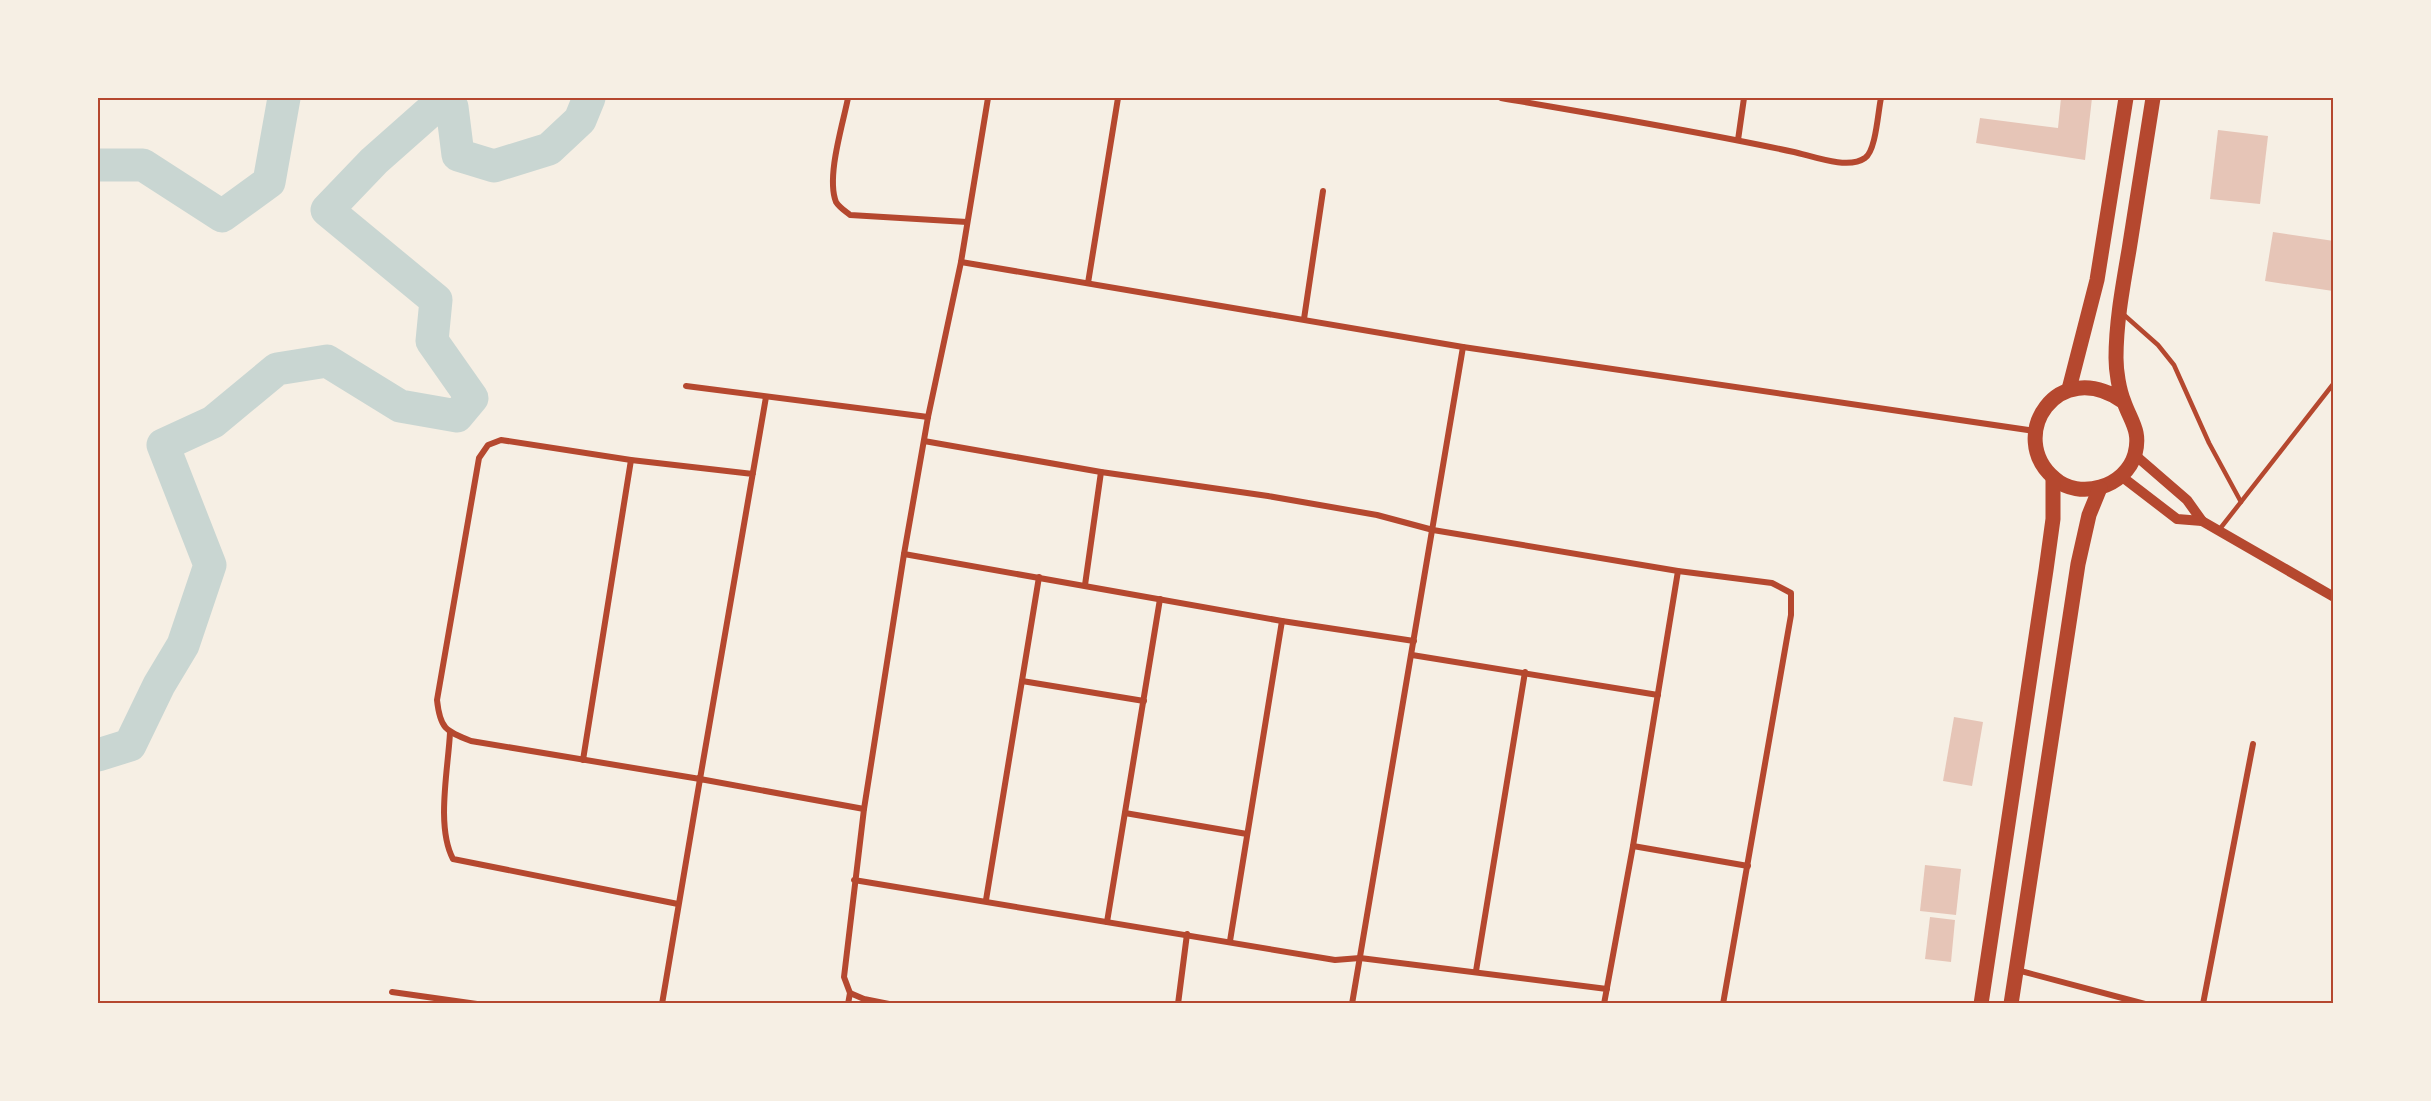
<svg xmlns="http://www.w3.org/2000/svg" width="2431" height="1101" viewBox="0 0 2431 1101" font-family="'Playfair Display',serif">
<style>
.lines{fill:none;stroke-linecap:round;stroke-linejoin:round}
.river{stroke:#c9d6d2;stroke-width:33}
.building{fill:#e6c5b7}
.service{stroke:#b5482f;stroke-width:4.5}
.minor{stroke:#b5482f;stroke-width:6}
.tertiary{stroke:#b5482f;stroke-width:10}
.primary{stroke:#b5482f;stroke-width:15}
.neatline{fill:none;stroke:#b5482f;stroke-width:2}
</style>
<rect width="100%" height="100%" fill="#f6efe4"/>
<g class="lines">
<g class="river">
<path d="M98,165H143L222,216L269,182L284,98"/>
<path d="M98,755L130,745L159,685L183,645L210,565L163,445L213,422L277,369L327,361L400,406L457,416L472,398L432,341L436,300L327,210L374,161L435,107H452L458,155L494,166L549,149L580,120L589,98"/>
</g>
</g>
<g class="building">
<path d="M2061,98H2092L2085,160L1976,143L1980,118L2058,128Z"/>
<path d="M2218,130L2268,136L2260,204L2210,199Z"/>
<path d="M2273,232L2334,241L2333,291L2265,281Z"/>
<path d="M1954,717L1983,722L1972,786L1943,781Z"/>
<path d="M1925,865L1961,869L1956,915L1920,911Z"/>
<path d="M1930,917L1955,920L1951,962L1925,959Z"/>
</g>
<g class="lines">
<g class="service">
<path d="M2123,314L2158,345L2174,365L2209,443L2241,502"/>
<path d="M2219,530L2334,383"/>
</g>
<g class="minor">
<path d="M848,98C843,124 826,177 836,202C839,207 845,211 850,215L967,222"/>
<path d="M1501,98C1599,115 1697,131 1794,152C1812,156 1848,170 1865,158C1876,151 1878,111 1881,98"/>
<path d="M1738,140L1744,98"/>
<path d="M961,262L1463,347L2035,431"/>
<path d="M1088,283L1118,98"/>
<path d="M1304,319L1323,191"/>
<path d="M686,386L928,417"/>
<path d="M924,441L1101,472L1268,496L1377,515L1433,530L1678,571L1772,583L1791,593V615L1723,1004"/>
<path d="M753,474L631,460L501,440L488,445L479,458L437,700C440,728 445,731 471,741L700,779L766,397"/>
<path d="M904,554L1282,621L1414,641"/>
<path d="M1085,585L1101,472"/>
<path d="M1412,655L1658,695"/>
<path d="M1022,681L1144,701"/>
<path d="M450,733C448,770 436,827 453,859L678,904"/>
<path d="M583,760L631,460"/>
<path d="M1125,813L1247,834"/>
<path d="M1633,846L1748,866"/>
<path d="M854,880L1335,960L1360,958L1607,989"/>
<path d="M986,900L1039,577"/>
<path d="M1107,922L1160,599"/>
<path d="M1230,941L1282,621"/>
<path d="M2017,970L2145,1004"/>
<path d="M1476,971L1525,672"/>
<path d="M392,992L477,1004"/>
<path d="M850,993L864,999L889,1004"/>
<path d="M662,1004L700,779L864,809"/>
<path d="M848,1004L850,993L844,977L864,809L904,554L928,417L961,262L988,98"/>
<path d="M1178,1004L1187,934"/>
<path d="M1352,1004L1463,347"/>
<path d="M1604,1004L1633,846L1678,571"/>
<path d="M2203,1004L2253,744"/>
</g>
<g class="tertiary">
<path d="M2135,455L2187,500L2202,521"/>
<path d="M2121,476L2177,519L2202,521L2334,597"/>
</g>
<g class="primary">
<path d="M2069,389L2097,280L2126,98"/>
<path d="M2124,402C2057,355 2006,437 2054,478C2079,501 2126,487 2135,454C2141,431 2131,422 2124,402C2119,390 2116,371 2116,358C2116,322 2123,285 2129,250C2137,199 2145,148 2153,98"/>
<path d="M1981,1004L2046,570L2053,519V478"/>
<path d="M2011,1004L2078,564L2089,515L2100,488"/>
</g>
</g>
<rect width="2431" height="1101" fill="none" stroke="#f6efe4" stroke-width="198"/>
<rect x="99" y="99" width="2233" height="903" class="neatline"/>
</svg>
